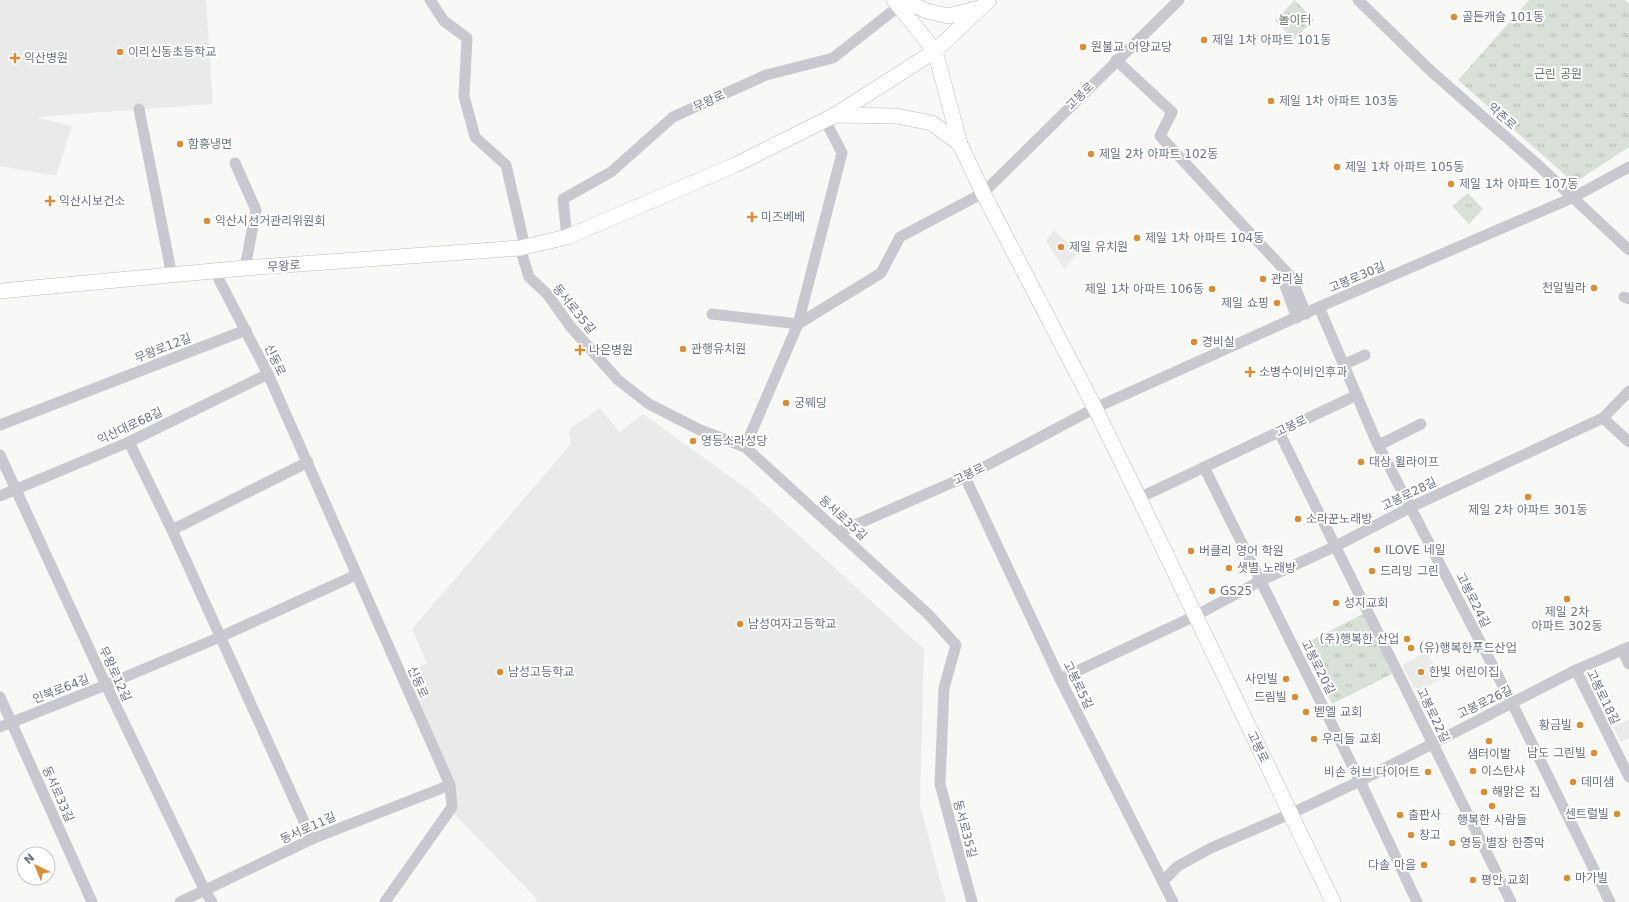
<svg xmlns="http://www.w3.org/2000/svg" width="1629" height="902" viewBox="0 0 1629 902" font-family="'DejaVu Sans','Noto Sans KR',sans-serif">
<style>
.built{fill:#e9eaea}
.park{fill:url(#park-tufts)}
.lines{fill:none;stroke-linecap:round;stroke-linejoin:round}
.secondary-casing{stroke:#babcc2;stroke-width:16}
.street{stroke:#c8c9ce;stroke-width:11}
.secondary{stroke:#fff;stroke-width:15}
.poi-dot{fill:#da8d35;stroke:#fff;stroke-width:1.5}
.labels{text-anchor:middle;stroke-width:4;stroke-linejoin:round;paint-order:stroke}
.poi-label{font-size:12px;fill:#6a7186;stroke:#fff;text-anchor:start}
.park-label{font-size:12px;fill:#647966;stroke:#fff}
.street-label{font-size:12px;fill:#6a7186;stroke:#fff}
</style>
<defs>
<pattern id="park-tufts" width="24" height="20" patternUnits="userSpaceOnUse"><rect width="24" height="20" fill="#d9e0d8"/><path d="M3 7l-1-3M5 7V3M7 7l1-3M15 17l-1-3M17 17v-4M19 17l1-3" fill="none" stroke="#b4bab5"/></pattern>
</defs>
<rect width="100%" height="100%" fill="#f8f9f7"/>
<g class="built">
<path d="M0,0H206L213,104L36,117L72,126L56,176L0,166Z"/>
<path d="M1054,230L1078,253L1064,269L1046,241Z"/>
<path d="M600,408L620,432L643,414L749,490L924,649L920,805L946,902H535L537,899L454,814L405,674L427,663L412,629L571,444L569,429Z"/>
<path d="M1427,652L1441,679L1416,692L1402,665Z"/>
<path d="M1629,719V738L1621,742L1613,727Z"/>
</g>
<g class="park">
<path d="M1295,0L1314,20L1294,40L1275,20Z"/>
<path d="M1529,0H1625L1629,4V147L1574,183L1458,80Z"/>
<path d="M1468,193L1483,209L1469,224L1452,206Z"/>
<path d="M1363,614L1392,674L1332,704L1302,645Z"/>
</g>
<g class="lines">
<defs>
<g id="secondary">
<path d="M894,0L935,51L960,144L983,193L1095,408L1139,498L1333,902"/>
<path d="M902,0L927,11L948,16L979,8"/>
<path d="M835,115L896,116L932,123L960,144"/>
<path d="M0,291L245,268L520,248L567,237L735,165L835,115L935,51L989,0"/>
</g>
</defs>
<use href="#secondary" class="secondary-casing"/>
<g class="street">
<path d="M430,0L444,21L467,38L464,96L475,137L506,165L525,247"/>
<path d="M1358,0L1432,72L1538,165L1629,250"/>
<path d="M1116,60L1172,112L1160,136L1291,277L1306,314"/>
<path d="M139,109L172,276"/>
<path d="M235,163L256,210L245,268"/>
<path d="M567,237L563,199L611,172L673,117L766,75L833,58L899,6"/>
<path d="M520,248L529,277L548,295L570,326L618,380L649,404L700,430L745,447L929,615L956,645L944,688L940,784L972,902"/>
<path d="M1284,270L1283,280L1297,318"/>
<path d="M215,272L268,374L450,785L452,807L385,902"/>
<path d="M1624,297L1629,299"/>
<path d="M1319,307L1377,443L1512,703L1610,902"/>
<path d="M712,314L798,324L881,273L900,237L983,193L1179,0"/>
<path d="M1345,364L1365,355"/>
<path d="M1603,418L1629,442"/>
<path d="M0,425L246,330"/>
<path d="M1279,432L1511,902"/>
<path d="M129,442L172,530L312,839"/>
<path d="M1377,443L1385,442L1421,424"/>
<path d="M745,447L798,324L842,153L825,120"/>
<path d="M0,455L106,685L205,891L212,902"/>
<path d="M1204,467L1360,781L1417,902"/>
<path d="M965,477L1060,679L1173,902"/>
<path d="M0,496L129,442L268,374"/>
<path d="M1139,498L1357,395"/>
<path d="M172,530L308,462"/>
<path d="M839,532L965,477L1095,408L1319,307L1572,198L1629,167"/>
<path d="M1622,650L1629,664"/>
<path d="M1576,670L1629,777"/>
<path d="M1060,679L1195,616L1260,581L1336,546L1411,507L1603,418L1629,391"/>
<path d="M0,697L92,902"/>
<path d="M0,727L106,685L220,637L356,575"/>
<path d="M1163,881L1178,866L1211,848L1290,814L1360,781L1576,670L1629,647"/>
<path d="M180,902L312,839L450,785"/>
</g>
<use href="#secondary" class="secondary"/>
</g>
<g class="poi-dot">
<circle cx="1454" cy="17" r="4"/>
<circle cx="1204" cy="40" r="4"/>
<circle cx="1083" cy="47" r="4"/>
<circle cx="120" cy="52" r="4"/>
<path d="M13 52h4v4h4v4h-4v4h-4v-4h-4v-4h4z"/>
<circle cx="1271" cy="101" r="4"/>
<circle cx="180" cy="144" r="4"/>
<circle cx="1091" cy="154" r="4"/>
<circle cx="1337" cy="167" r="4"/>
<circle cx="1451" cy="184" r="4"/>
<path d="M48 195h4v4h4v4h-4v4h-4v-4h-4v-4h4z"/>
<path d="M750 211h4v4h4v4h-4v4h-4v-4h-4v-4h4z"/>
<circle cx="207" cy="221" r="4"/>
<circle cx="1137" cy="238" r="4"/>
<circle cx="1061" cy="247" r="4"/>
<circle cx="1263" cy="279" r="4"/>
<circle cx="1594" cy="288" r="4"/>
<circle cx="1212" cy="289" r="4"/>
<circle cx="1277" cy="303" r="4"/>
<circle cx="1194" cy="342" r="4"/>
<circle cx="683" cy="349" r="4"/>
<path d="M578 344h4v4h4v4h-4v4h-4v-4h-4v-4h4z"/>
<path d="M1248 366h4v4h4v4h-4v4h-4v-4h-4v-4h4z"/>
<circle cx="786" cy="403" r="4"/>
<circle cx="693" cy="441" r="4"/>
<circle cx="1361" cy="462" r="4"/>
<circle cx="1528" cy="497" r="4"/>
<circle cx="1298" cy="519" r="4"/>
<circle cx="1377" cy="550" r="4"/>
<circle cx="1191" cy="551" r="4"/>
<circle cx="1229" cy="568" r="4"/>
<circle cx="1372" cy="571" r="4"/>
<circle cx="1212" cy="591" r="4"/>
<circle cx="1567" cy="599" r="4"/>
<circle cx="1336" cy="603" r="4"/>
<circle cx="740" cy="624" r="4"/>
<circle cx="1407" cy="639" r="4"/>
<circle cx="1411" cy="648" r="4"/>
<circle cx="500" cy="672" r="4"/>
<circle cx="1421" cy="672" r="4"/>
<circle cx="1286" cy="679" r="4"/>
<circle cx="1295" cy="697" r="4"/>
<circle cx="1306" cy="712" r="4"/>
<circle cx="1580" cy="725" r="4"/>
<circle cx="1314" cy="739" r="4"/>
<circle cx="1489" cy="741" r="4"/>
<circle cx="1594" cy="753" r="4"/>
<circle cx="1473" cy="771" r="4"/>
<circle cx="1428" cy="772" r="4"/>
<circle cx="1573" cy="782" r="4"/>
<circle cx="1484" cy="792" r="4"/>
<circle cx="1492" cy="806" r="4"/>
<circle cx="1617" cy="814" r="4"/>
<circle cx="1400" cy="815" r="4"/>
<circle cx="1411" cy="835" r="4"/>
<circle cx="1452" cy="843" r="4"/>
<circle cx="1424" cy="865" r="4"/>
<circle cx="1567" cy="878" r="4"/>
<circle cx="1473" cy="880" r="4"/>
</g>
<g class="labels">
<g class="poi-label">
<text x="1462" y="21">골든캐슬 101동</text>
<text x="1212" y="44">제일 1차 아파트 101동</text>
<text x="1091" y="51">원불교 어양교당</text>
<text x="128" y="56">이리신동초등학교</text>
<text x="24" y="62">익산병원</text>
<text x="1279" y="105">제일 1차 아파트 103동</text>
<text x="188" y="148">함흥냉면</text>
<text x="1099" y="158">제일 2차 아파트 102동</text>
<text x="1345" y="171">제일 1차 아파트 105동</text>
<text x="1459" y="188">제일 1차 아파트 107동</text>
<text x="59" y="205">익산시보건소</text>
<text x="761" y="221">미즈베베</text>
<text x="215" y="225">익산시선거관리위원회</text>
<text x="1145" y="242">제일 1차 아파트 104동</text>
<text x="1069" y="251">제일 유치원</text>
<text x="1271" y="283">관리실</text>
<text x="1586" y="292" text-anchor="end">천일빌라</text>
<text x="1204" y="293" text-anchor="end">제일 1차 아파트 106동</text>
<text x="1269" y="307" text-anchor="end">제일 쇼핑</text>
<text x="1202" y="346">경비실</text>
<text x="691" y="353">관행유치원</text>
<text x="589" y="354">나은병원</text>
<text x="1259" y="376">소병수이비인후과</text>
<text x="794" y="407">궁웨딩</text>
<text x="701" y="445">영등소라성당</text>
<text x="1369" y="466">대상 윌라이프</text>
<text x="1528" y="514" text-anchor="middle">제일 2차 아파트 301동</text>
<text x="1306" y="523">소라꾼노래방</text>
<text x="1385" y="554">ILOVE 네일</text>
<text x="1199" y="555">버클리 영어 학원</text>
<text x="1237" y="572">샛별 노래방</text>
<text x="1380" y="575">드리밍 그린</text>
<text x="1220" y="595">GS25</text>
<text x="1344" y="607">성지교회</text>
<text x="1567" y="616" text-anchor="middle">제일 2차<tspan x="1567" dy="14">아파트 302동</tspan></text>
<text x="748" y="628">남성여자고등학교</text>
<text x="1399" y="643" text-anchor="end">(주)행복한 산업</text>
<text x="1419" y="652">(유)행복한푸드산업</text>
<text x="508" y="676">남성고등학교</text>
<text x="1429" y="676">한빛 어린이집</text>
<text x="1278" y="683" text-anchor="end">사인빌</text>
<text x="1287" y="701" text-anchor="end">드림빌</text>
<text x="1314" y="716">벧엘 교회</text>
<text x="1572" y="729" text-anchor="end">황금빌</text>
<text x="1322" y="743">우리들 교회</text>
<text x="1586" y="757" text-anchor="end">남도 그린빌</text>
<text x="1489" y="758" text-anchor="middle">샘터이발</text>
<text x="1481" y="775">이스탄샤</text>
<text x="1420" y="776" text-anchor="end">비손 허브 다이어트</text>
<text x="1581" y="786">데미샘</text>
<text x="1492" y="796">해맑은 집</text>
<text x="1609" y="818" text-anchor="end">센트럴빌</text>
<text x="1408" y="819">출판사</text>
<text x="1492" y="824" text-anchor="middle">행복한 사람들</text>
<text x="1419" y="839">창고</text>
<text x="1460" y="847">영등 별장 한증막</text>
<text x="1416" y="869" text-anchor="end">다솔 마을</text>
<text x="1575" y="882">마가빌</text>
<text x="1481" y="884">평안 교회</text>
</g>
<g class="park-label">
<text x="1295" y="24">놀이터</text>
<text x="1558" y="78">근린 공원</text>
</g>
<g class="street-label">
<text transform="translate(1080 96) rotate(-45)" y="4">고봉로</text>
<text transform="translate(709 101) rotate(-25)" y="4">무왕로</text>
<text transform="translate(1502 116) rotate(41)" y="4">약촌로</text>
<text transform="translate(284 266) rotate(-4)" y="4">무왕로</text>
<text transform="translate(1357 277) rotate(-23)" y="4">고봉로30길</text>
<text transform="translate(574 309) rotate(51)" y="4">동서로35길</text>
<text transform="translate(163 348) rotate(-21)" y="4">무왕로12길</text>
<text transform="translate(275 360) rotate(64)" y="4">신동로</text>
<text transform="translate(130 426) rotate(-25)" y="4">익산대로68길</text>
<text transform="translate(1291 426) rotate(-25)" y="4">고봉로</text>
<text transform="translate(969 474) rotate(-26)" y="4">고봉로</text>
<text transform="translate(1409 494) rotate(-26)" y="4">고봉로28길</text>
<text transform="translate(843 518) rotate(42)" y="4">동서로35길</text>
<text transform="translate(1473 600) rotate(63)" y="4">고봉로24길</text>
<text transform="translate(1318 667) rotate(63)" y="4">고봉로20길</text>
<text transform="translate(115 674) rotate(65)" y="4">무왕로12길</text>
<text transform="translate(418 682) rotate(66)" y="4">신동로</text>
<text transform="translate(1078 685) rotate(64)" y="4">고봉로5길</text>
<text transform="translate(61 689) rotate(-21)" y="4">인북로64길</text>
<text transform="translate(1603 697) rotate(64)" y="4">고봉로18길</text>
<text transform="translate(1485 702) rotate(-26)" y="4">고봉로26길</text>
<text transform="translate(1433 715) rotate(64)" y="4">고봉로22길</text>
<text transform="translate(1258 747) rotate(64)" y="4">고봉로</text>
<text transform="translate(58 794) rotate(66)" y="4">동서로33길</text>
<text transform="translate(308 828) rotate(-24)" y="4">동서로11길</text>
<text transform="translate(965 829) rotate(75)" y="4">동서로35길</text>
</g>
</g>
<g transform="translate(36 866) rotate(317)"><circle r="19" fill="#ffffff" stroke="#c3c6cf"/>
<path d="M0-3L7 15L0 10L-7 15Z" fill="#da8d35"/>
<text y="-6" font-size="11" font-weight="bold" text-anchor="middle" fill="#6a7186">N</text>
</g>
</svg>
